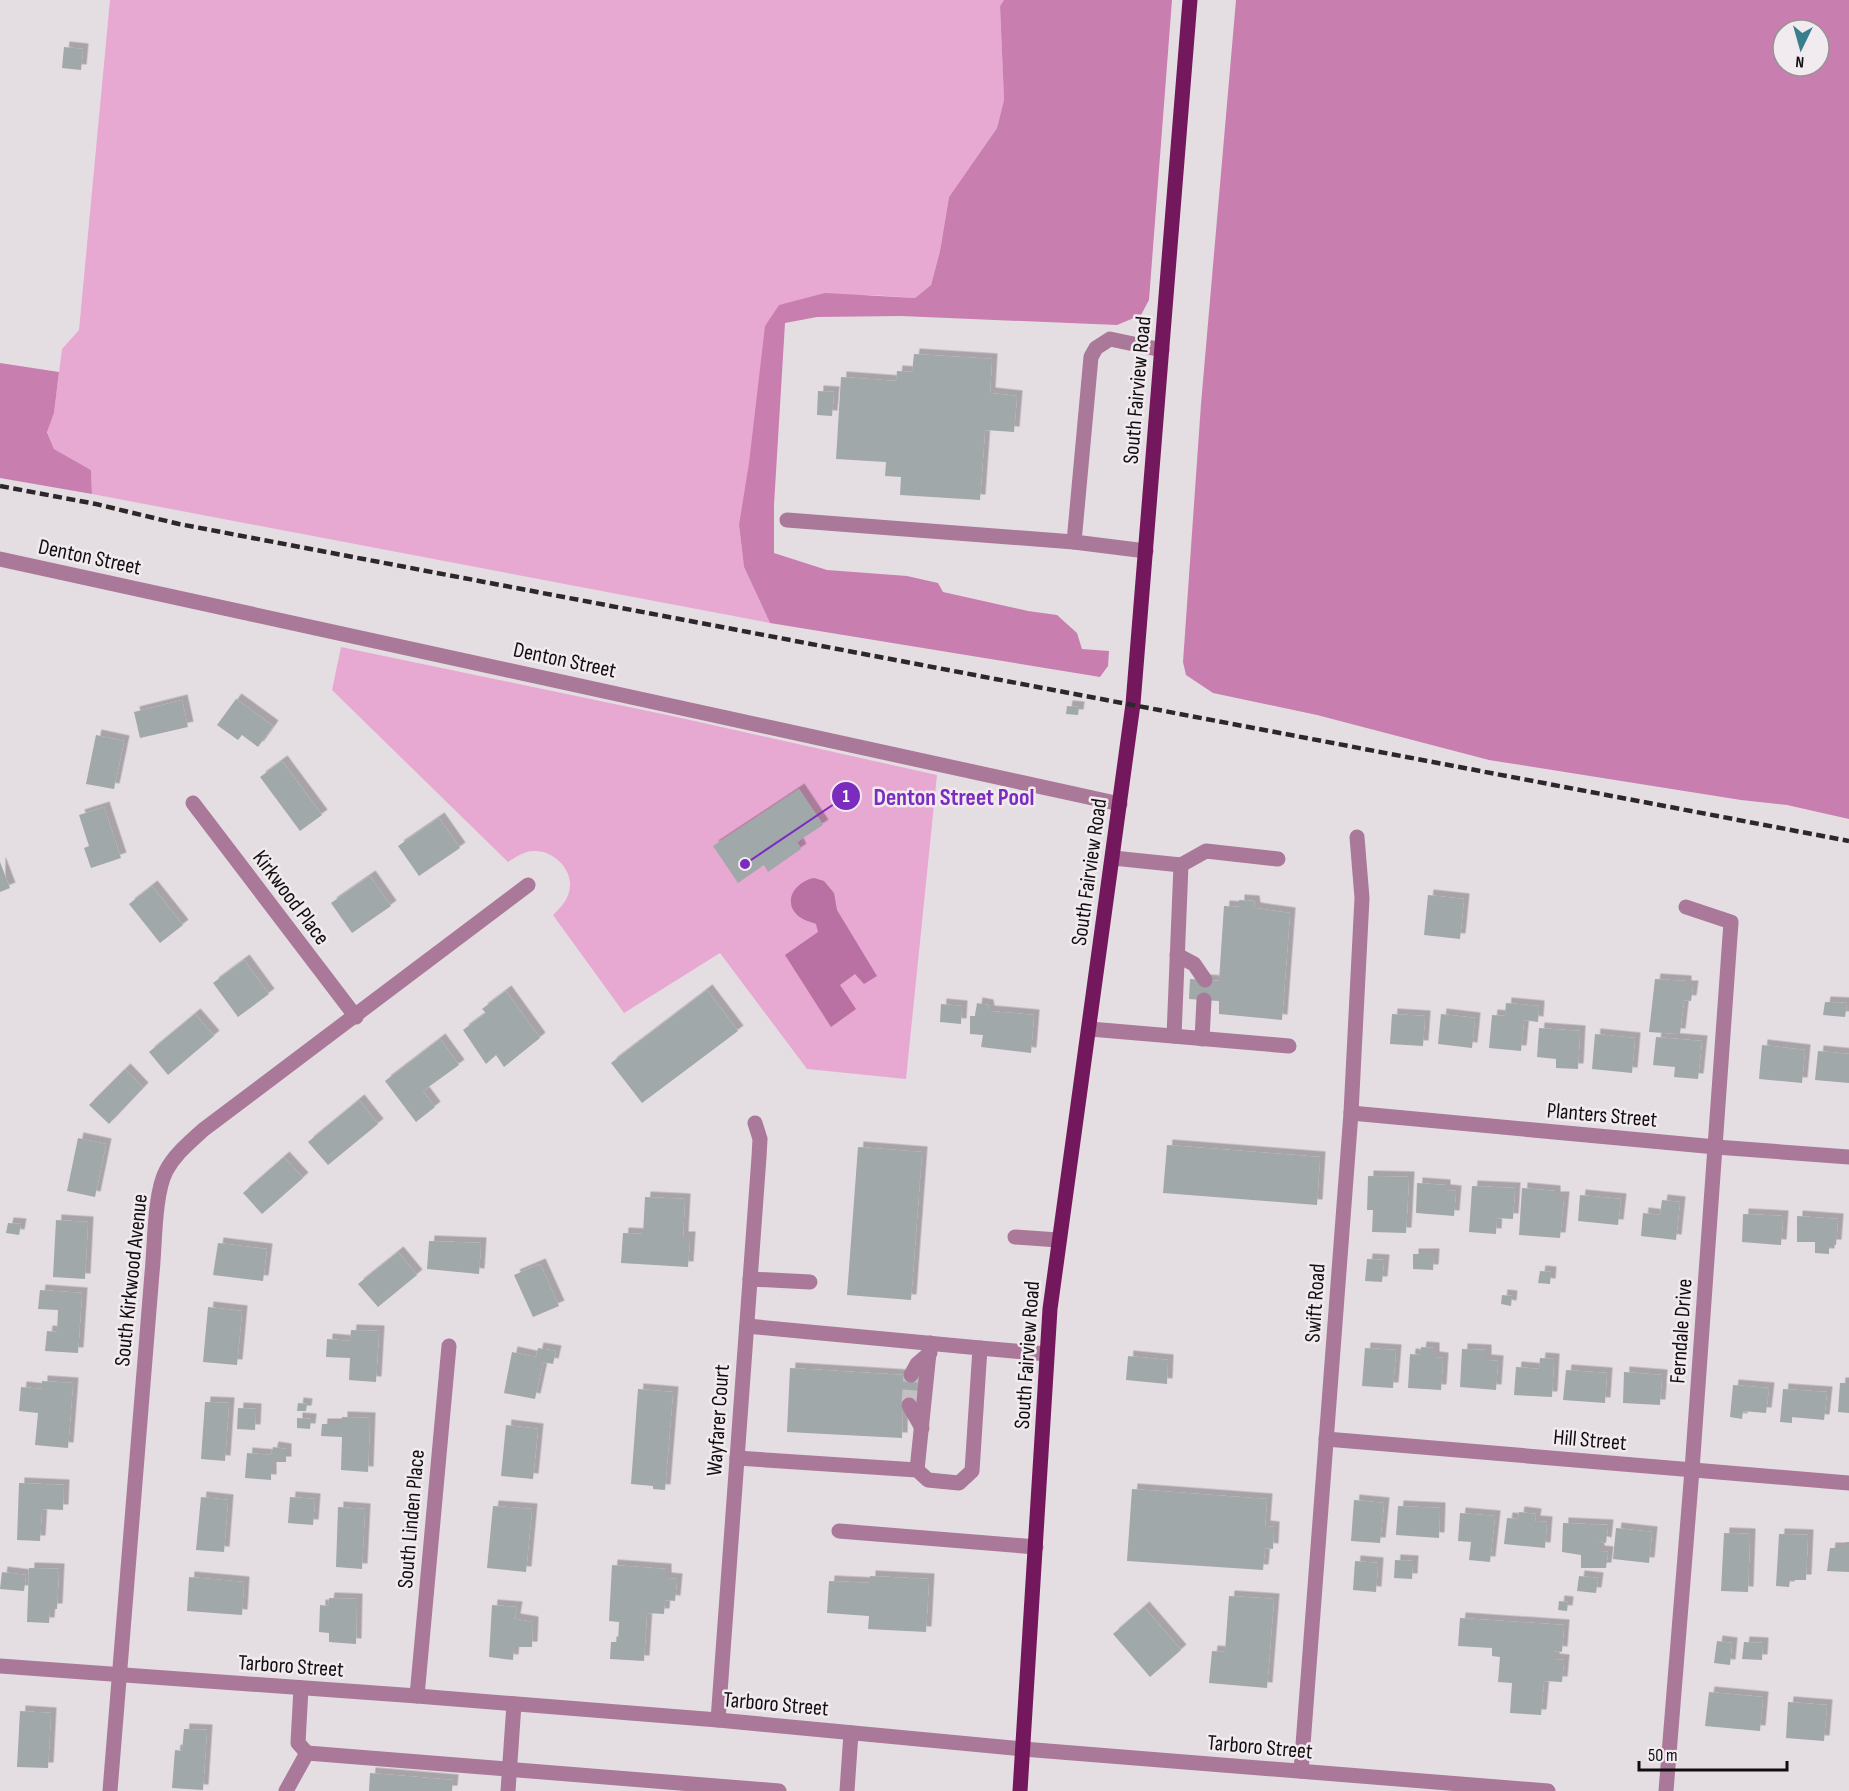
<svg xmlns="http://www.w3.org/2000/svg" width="1849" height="1791" viewBox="0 0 1849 1791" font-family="'Sofia Sans Condensed',sans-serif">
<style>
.green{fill:#e7a9d1}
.forest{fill:#c97eb0;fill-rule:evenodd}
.water{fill:#b970a2}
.building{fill:#a0a8a9;filter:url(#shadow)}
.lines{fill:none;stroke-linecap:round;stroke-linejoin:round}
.minor-tunnel{stroke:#c4bfc2;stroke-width:15;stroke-dasharray:15 8;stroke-linecap:butt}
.minor{stroke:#aa7899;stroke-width:15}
.major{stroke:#74185d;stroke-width:15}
.rail{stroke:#2b272a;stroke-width:4.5;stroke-dasharray:9 4.5;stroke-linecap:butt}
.labels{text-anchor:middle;stroke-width:5;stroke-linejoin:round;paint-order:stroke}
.street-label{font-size:22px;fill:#110e10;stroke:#f1ebef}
.leader{fill:none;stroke:#7b2cbf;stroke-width:2}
.callout-dot{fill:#7b2cbf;stroke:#f1ebef;stroke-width:2}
.mark-label{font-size:18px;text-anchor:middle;font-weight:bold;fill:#fff}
.callout-label{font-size:24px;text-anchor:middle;font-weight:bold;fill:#7b2cbf;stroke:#f1ebef;stroke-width:5;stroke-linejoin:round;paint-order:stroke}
</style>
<defs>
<filter id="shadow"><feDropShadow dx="5.5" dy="-5.5" stdDeviation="0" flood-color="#0004"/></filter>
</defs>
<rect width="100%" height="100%" fill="#e4dee2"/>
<g class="green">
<path d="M110,0H1004L1000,6L1004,100L997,128L949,197L940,251L931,285L915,298L871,295L779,305L739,525L744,567L770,623L92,494L91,470L54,449L47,431L54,413L62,349L79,330Z"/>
<path d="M341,647L672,716L937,775L906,1079L807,1069L720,953L624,1013L553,915C559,909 567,901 569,892C575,871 554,850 534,851C524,851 516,857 508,862L332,690Z"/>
</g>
<g class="forest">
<path d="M1004,0H1172L1149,300L1141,315L1117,325L901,316L817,317L785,323L774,505V553L827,570L907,576L938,583L943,592L1028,611L1057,615L1077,633L1082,649L1109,651L1108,666L1100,677L770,623L744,567L739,525L749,463L765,326L779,305L825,293L915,298L931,285L940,251L949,197L997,128L1004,100L1000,6Z"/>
<path d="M1236,0H1849V819L1787,805L1741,800L1489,760L1317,715L1213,693L1186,675L1183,662L1201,404ZM1783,30H1819V66H1783Z"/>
<path d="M0,363L59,372L54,413L47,432L54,449L91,470L92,494L0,478Z"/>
</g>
<path class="water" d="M814,878L824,881L834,893L837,910L877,976L864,984L855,974L840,985L856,1009L831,1027L785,955L818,932L816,924C812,922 806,921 803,919C780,906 793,882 814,878Z"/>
<g class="building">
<path d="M64,47L83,49L81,70L62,68Z"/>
<path d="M914,354L992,359L990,393L1017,396L1014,432L985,430L980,500L900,495L901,477L885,476L886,462L836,459L841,377L896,381L897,371L912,372Z"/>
<path d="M818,391L834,392L832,416L817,415Z"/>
<path d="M236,699L273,726L258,747L242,735L238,740L217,725Z"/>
<path d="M182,700L188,727L140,738L134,712Z"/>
<path d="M1067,706L1079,707L1078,715L1066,714Z"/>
<path d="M96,735L124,741L114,789L86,784Z"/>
<path d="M282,761L322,815L300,831L260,777Z"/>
<path d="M799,789L823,825L797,842L801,849L768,872L764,865L738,883L713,846Z"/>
<path d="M104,807L121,858L91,868L84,848L89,846L79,815Z"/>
<path d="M439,818L460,848L419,876L398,846Z"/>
<path d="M0,862L10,888L0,892Z"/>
<path d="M370,876L391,906L352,933L331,903Z"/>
<path d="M152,886L183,925L160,943L129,904Z"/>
<path d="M1428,895L1464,899L1460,939L1424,935Z"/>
<path d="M1239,900L1254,901L1255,908L1290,913L1282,1020L1219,1014V1001L1189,999L1190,979L1219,981L1224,906L1239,907Z"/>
<path d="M244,960L269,994L238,1017L213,983Z"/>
<path d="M1655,979L1686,981V986H1693L1691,1001L1684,1000L1680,1034L1649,1032Z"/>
<path d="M707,990L738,1031L642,1103L611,1063Z"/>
<path d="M506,991L540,1038L504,1067L496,1055L486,1064L463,1030L486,1013L482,1009Z"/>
<path d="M1825,1002L1847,1003L1845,1017L1823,1015Z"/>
<path d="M977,1003L988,1005L989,1011L1034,1015L1031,1053L981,1047L983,1035L970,1034V1016H975Z"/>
<path d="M1506,1003L1539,1006L1538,1022L1524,1020L1521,1051L1489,1048L1492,1015L1505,1016Z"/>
<path d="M941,1004L962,1006L961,1024L940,1022Z"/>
<path d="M195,1014L214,1036L168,1075L149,1052Z"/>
<path d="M1392,1014L1425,1016L1423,1046L1390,1044Z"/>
<path d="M1441,1014L1475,1018L1472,1048L1438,1044Z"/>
<path d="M1539,1028L1580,1031L1578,1069L1556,1068V1059L1537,1057Z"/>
<path d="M1595,1034L1635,1038L1632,1073L1592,1069Z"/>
<path d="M1656,1037L1702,1041L1698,1079L1674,1077L1675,1067L1653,1065Z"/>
<path d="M440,1039L459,1065L423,1091L435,1107L416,1122L385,1081Z"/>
<path d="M1762,1045L1805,1050L1802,1083L1759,1079Z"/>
<path d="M1818,1051L1849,1054V1083L1815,1080Z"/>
<path d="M125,1069L143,1088L109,1124L89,1105Z"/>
<path d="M359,1100L378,1124L328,1165L308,1142Z"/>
<path d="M78,1138L106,1144L95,1197L67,1191Z"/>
<path d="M1167,1145L1320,1157L1317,1205L1163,1193Z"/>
<path d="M858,1147L922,1152L911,1300L847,1295Z"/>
<path d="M284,1157L303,1178L262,1214L243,1193Z"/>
<path d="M1368,1176L1409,1177L1406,1233L1372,1232L1373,1210H1367Z"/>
<path d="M1417,1183L1445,1185V1190L1456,1191L1454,1216L1416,1213Z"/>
<path d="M1472,1186L1515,1188L1513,1219L1497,1218L1496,1234L1469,1232Z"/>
<path d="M1522,1188L1555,1191V1197H1564L1560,1238L1519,1235Z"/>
<path d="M1580,1195L1621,1199L1618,1225L1578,1221Z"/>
<path d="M645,1197L685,1199L683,1237H690L688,1267L621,1263L623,1233L643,1234Z"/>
<path d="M1662,1200L1680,1202L1676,1240L1641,1236L1643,1213L1660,1215Z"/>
<path d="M1743,1214L1783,1216L1781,1245L1742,1242Z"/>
<path d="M1797,1216L1838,1219L1836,1245H1829V1254L1815,1253V1242H1797Z"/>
<path d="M56,1220L88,1222L85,1279L53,1277Z"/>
<path d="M8,1223L21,1224L19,1235L6,1233Z"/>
<path d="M429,1241L481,1243L479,1274L427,1269Z"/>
<path d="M218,1243L267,1249L263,1281L213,1275Z"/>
<path d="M398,1252L417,1275L378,1307L358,1284Z"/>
<path d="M1413,1254H1434L1433,1270L1413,1269Z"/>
<path d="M1367,1259L1384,1260L1382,1282L1365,1281Z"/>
<path d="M540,1264L559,1306L533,1317L514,1275Z"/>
<path d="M1540,1271L1551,1272L1550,1284L1538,1283Z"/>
<path d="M40,1290L82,1293L78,1353L45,1351L47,1331L57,1332L58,1310L38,1309Z"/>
<path d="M1502,1295L1512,1296L1511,1306L1501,1304Z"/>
<path d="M208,1307L242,1311L237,1365L203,1362Z"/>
<path d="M351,1330L379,1331L376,1382L349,1380L350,1358L326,1357L327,1339L350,1341Z"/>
<path d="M1421,1347L1434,1348V1357L1443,1358L1441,1390L1408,1388L1410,1354L1420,1355Z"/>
<path d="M538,1348L556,1351L553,1364L543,1362L535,1399L504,1393L512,1352L536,1357Z"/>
<path d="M1365,1348L1396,1350L1393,1388L1362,1386Z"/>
<path d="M1462,1349L1486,1350V1360L1498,1361L1496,1390L1460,1387Z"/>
<path d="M1128,1356L1168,1360L1167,1384L1126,1380Z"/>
<path d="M1540,1358L1554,1359L1552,1397L1514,1395L1516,1367L1539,1369Z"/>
<path d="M790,1368L920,1376L918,1405H903L902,1438L787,1432Z"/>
<path d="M1566,1370L1607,1373L1605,1403L1563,1400Z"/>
<path d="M1624,1372L1662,1375L1660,1405L1623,1403Z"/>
<path d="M42,1381L73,1383L68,1448L35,1445L38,1413L19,1411L21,1387L42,1389Z"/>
<path d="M1840,1383H1849V1413L1838,1412Z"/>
<path d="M1733,1385L1769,1388L1766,1413L1743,1411L1742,1419L1730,1417Z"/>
<path d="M638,1389L673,1392L665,1490L653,1489V1486L631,1484Z"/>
<path d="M1783,1389L1827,1392L1824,1420L1792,1417V1423L1780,1422Z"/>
<path d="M205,1402L229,1403L225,1461L201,1459Z"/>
<path d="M298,1403L307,1404L306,1411H297Z"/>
<path d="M238,1408L256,1409L255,1430L237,1429Z"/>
<path d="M342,1417L370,1418L368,1472L341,1470L342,1437L321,1436L322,1424H342Z"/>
<path d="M297,1418L311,1419L310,1429L297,1428Z"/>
<path d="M506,1425L538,1429L533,1479L501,1476Z"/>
<path d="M273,1447L286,1449V1462H271V1480L245,1478L247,1453L271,1455Z"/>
<path d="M19,1483L64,1485L63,1510L42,1509L40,1541L17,1540Z"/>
<path d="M1132,1489L1267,1499L1265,1526L1274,1527L1273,1549L1265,1548L1263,1570L1127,1561Z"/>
<path d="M201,1497L228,1500L224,1552L196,1550Z"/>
<path d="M290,1497L315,1499L313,1525L288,1523Z"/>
<path d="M1354,1500L1384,1503L1380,1543L1351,1541Z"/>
<path d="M493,1506L532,1509L526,1572L487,1568Z"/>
<path d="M1398,1506L1440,1508L1439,1538L1396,1535Z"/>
<path d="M338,1507L365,1509L362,1569L336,1567Z"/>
<path d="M1519,1512L1536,1514L1535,1521L1547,1522L1545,1548L1504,1544L1507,1518L1518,1519Z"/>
<path d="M1460,1513L1495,1516L1490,1562L1469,1560L1471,1542L1458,1541Z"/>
<path d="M1563,1523L1608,1525L1606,1543L1599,1541V1551L1608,1552L1606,1568H1581V1555L1562,1552Z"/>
<path d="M1616,1528L1652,1532L1649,1563L1613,1559Z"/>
<path d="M1724,1533L1750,1534L1748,1592L1721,1591Z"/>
<path d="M1779,1534L1808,1535L1806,1580H1790L1789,1587L1776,1586Z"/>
<path d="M1846,1542H1849V1572L1827,1571L1830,1548H1846Z"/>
<path d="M1395,1560L1413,1561L1412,1579L1394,1578Z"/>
<path d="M1355,1561L1378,1563L1376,1592L1353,1590Z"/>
<path d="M612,1565L666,1569V1578L677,1579L675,1601L665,1600L664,1614L647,1613L644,1661L610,1659L611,1642H618L619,1622L609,1621Z"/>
<path d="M29,1568L59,1569L57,1609H50L49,1623L27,1622Z"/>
<path d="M2,1572L26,1575L24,1591L0,1589Z"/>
<path d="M870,1576L929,1579L926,1632L868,1629L869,1616L827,1613L829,1581L870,1583Z"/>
<path d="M1579,1576L1598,1578L1596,1593L1577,1591Z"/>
<path d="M189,1577L244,1582L242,1615L187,1611Z"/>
<path d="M1229,1596L1274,1599L1267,1688L1209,1683L1212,1651L1225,1652Z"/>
<path d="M329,1598L357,1599L356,1644L329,1642V1633L319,1632L320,1605L328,1606Z"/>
<path d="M1559,1601L1568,1602L1567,1611L1558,1610Z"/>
<path d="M492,1605L517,1607L515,1619L533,1622L532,1647H514L513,1660L489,1657Z"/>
<path d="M1144,1607L1181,1650L1150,1677L1113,1634Z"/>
<path d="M1460,1618L1564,1625L1562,1652L1554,1651V1659L1564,1660L1562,1682L1544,1681L1541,1715L1510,1713L1512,1683L1498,1682L1500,1657L1492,1656V1648L1458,1646Z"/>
<path d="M1717,1641L1732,1643L1730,1665L1714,1663Z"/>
<path d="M1744,1642L1763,1643L1762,1660L1742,1659Z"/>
<path d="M1709,1692L1763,1697L1760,1731L1705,1726Z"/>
<path d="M1788,1702L1827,1705L1824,1741L1786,1738Z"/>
<path d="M20,1711L51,1713L48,1768L17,1767Z"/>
<path d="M184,1729L207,1730L203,1790L172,1788L175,1750L182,1751Z"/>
<path d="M370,1773L453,1780L452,1791H369Z"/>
</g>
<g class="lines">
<path class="minor-tunnel" d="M909,1405L911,1375"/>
<g class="minor">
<path d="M787,520L1074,542"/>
<path d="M1146,551L1074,542L1091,357L1096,348L1110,339L1162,350"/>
<path d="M0,559L1120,804"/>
<path d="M193,803L356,1017"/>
<path d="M1113,858L1181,865L1206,851L1278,859"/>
<path d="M1177,955L1194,964L1205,980"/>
<path d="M1090,1029L1289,1046"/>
<path d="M1174,1036L1181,865"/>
<path d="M1202,1039L1204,1000"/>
<path d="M1351,1113L1716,1147L1849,1157"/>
<path d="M1015,1237L1058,1240"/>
<path d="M750,1279L810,1282"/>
<path d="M980,1348L1047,1354"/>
<path d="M911,1375L917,1364L930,1353"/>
<path d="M909,1405L922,1428"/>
<path d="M1326,1439L1849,1483"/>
<path d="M737,1458L917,1470L928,1480L959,1483L972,1471L980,1348L747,1326"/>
<path d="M917,1470L930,1343"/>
<path d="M839,1531L1036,1547"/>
<path d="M0,1666L417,1696L718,1720L1023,1749L1548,1791"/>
<path d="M301,1688L298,1743L307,1753L779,1791"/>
<path d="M417,1696L449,1346"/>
<path d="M718,1720L759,1157L760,1139L755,1123"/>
<path d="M1301,1771L1351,1113L1362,898L1357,837"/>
<path d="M110,1791L152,1273C155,1246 154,1194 166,1171C175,1154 189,1143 203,1130L528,885"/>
<path d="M286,1791L307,1753"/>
<path d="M508,1791L514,1704"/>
<path d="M847,1791L851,1733"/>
<path d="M1666,1791L1692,1470L1731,922L1686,907"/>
</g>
<path class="major" d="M1020,1791L1050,1309L1133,704L1190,0"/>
<path class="rail" d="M0,486L96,504L179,524L1849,841"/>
</g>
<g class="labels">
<g class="street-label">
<text transform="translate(1136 390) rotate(-85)" y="8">South Fairview Road</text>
<text transform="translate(90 556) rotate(12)" y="8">Denton Street</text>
<text transform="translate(565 659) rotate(12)" y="8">Denton Street</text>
<text transform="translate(1088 872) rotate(-82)" y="8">South Fairview Road</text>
<text transform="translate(292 897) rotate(53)" y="8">Kirkwood Place</text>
<text transform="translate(1602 1114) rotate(5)" y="8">Planters Street</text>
<text transform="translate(130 1280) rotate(-84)" y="8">South Kirkwood Avenue</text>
<text transform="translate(1314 1303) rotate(-86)" y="8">Swift Road</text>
<text transform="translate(1680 1331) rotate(-86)" y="8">Ferndale Drive</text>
<text transform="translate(1026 1355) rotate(-86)" y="8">South Fairview Road</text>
<text transform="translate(717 1420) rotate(-86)" y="8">Wayfarer Court</text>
<text transform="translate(1590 1439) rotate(5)" y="8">Hill Street</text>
<text transform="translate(410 1519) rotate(-85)" y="8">South Linden Place</text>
<text transform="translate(291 1665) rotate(4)" y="8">Tarboro Street</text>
<text transform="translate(776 1703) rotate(5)" y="8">Tarboro Street</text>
<text transform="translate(1260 1746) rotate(5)" y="8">Tarboro Street</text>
</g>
</g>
<path class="leader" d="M745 864L846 796"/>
<g class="callout-dot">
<circle cx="745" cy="864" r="6"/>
<circle cx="846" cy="796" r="15"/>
</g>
<g class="mark-label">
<text x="846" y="802">1</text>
</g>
<g class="callout-label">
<text x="954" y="805">Denton Street Pool</text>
</g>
<g transform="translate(1801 48) rotate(185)"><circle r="28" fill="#f1ebef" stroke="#979396" stroke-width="1.5"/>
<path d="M0-4.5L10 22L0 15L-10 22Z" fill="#397e8c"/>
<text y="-9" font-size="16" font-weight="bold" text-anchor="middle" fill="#110e10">N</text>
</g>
<path d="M1639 1761v9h148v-9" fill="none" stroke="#110e10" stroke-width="3"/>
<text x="1648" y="1761" font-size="18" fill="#110e10" stroke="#f1ebef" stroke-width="4.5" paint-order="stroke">50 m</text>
</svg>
